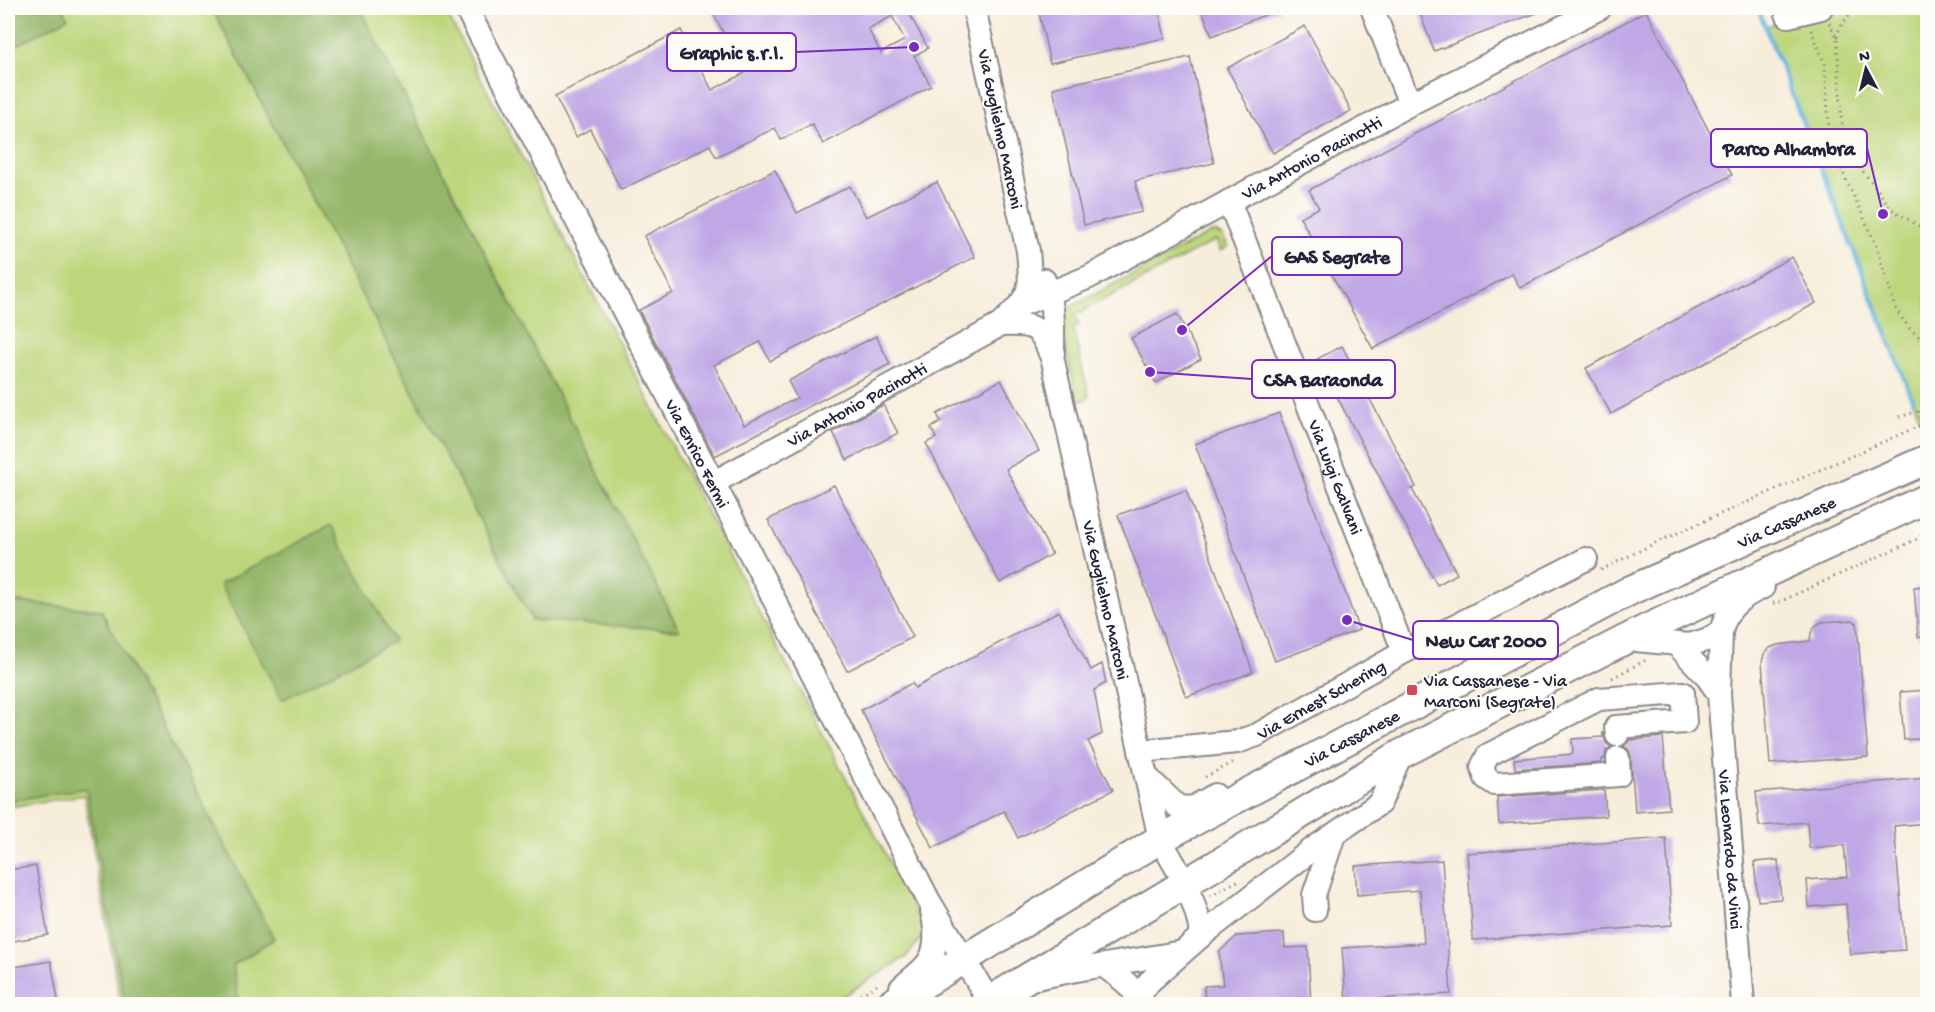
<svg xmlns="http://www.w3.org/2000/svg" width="1935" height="1012" viewBox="0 0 1935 1012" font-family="'Gochi Hand',sans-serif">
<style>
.green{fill:#bdd67b;stroke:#707c5b;stroke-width:1.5}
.forest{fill:#96b76b;stroke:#5c6c53;stroke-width:1.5}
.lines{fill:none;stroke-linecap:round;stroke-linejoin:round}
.stream{stroke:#63b3dd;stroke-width:4.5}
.building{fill:#c0a7e6;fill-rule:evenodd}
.minor-casing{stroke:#8c888b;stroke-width:26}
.major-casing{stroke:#8c888b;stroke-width:32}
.path{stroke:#8c888b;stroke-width:3;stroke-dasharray:1.5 4.5;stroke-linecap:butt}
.minor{stroke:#fff;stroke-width:22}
.major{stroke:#fff;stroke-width:28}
.poi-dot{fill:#d1495b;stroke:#fdfcf7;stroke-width:2}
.labels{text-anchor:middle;stroke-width:4.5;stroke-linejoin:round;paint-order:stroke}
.street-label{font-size:18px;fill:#22223b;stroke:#fdfcf7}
.poi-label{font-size:18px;fill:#22223b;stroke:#fdfcf7;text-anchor:start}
.leader{fill:none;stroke:#7b2cbf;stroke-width:2}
.callout-dot{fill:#7b2cbf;stroke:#fdfcf7;stroke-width:2}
.callout{fill:#fdfcf7;stroke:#7b2cbf;stroke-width:2}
.callout-label{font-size:20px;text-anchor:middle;font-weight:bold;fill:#22223b}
</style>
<rect width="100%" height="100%" fill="#fdfcf7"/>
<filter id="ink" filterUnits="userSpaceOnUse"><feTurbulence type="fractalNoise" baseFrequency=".0167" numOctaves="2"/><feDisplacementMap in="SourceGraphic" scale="12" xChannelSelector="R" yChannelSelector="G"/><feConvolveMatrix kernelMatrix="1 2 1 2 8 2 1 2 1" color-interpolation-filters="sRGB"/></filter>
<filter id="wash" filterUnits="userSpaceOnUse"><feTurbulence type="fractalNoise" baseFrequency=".008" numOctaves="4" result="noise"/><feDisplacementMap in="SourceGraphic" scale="24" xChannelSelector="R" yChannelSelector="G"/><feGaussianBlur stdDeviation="1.35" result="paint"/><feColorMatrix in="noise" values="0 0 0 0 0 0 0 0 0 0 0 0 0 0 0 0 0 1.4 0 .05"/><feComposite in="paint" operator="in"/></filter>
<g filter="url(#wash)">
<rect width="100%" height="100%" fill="#f7eddb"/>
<g class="green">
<path d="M8,8H212L532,620L679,630L359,8H444L926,932L906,957L830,1004H239L233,965L274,939L101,610L8,601Z"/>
<path d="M1821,8H1927V436L1765,27Z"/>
<path d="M1214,232L1223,236L1228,247L1220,251L1216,240L1075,315L1079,325L1073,329L1089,395L1085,400H1078L1061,331L1062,315L1071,307L1208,234Z"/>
<path d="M86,788L125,1004H121L84,795L8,807V801Z"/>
</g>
<g class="forest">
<path d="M8,8H63L68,18L8,50Z"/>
<path d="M212,8H359L679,630L532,620Z"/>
<path d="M331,525L394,641L282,700L220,584Z"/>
<path d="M8,601L101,610L274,939L233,965L239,1004H125L86,788L8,801Z"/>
</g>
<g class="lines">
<path class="stream" d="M1758,8L1913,401"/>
</g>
<g id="blocks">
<g class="building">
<path d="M723,8H908H906L928,48L914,56L931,86L823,144L812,124L781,140L775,128L716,157L710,145L621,190L590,129L576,137L555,96L681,30L712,90L745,73L713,13ZM892,16L905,40L881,53L868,29Z"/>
<path d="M1064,8H1158L1165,38L1050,63L1039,13Z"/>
<path d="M1201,8H1282L1212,36Z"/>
<path d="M1418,8H1547V9L1434,51Z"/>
<path d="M1646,11L1732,175L1520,288L1512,274L1373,349L1300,217L1319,208L1309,190Z"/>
<path d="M1305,26L1351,111L1273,153L1227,68Z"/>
<path d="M1190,57L1214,163L1135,181L1142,212L1084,225L1053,88Z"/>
<path d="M775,170L797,213L850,186L866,217L937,182L975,257L770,361L760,342L714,365L744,425L797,398L788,381L876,336L890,364L715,456L639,310L673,293L644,236Z"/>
<path d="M1792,257L1816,303L1611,414L1586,368Z"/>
<path d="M1177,314L1201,359L1156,383L1131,338Z"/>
<path d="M1342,346L1416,487L1412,489L1457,574L1437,585L1317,359Z"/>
<path d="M1001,380L1039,451L1006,469L1052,554L1000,583L926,443L936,438L931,428L941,422L937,414Z"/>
<path d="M883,405L898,433L847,460L833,432Z"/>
<path d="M1279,413L1359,630L1275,661L1195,444Z"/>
<path d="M834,485L913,637L847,671L768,520Z"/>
<path d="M1186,490L1253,672L1186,697L1118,515Z"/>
<path d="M1928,586V637H1918L1914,587Z"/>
<path d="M1059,611L1091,670L1102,664L1106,683L1094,690L1102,734L1088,741L1113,790L1018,838L1004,811L933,848L861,710L912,683L915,688Z"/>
<path d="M1852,620L1857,623L1868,757L1770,764L1762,663L1764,654L1770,648L1777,645L1810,641L1811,633L1815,626L1822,622Z"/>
<path d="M1928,690V738L1904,740L1900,692Z"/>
<path d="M1603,732L1606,743L1611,747L1606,751L1605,759H1602V763L1515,769L1514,759L1573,754L1572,739L1603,737Z"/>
<path d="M1663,737L1669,809L1635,812L1631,757L1629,750L1624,746L1630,740Z"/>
<path d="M1928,778V823L1894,826L1905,950L1850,954L1846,904L1809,907L1807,880L1847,877L1844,845L1809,848L1807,822L1759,826L1756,792Z"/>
<path d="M1604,790L1606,816L1499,824L1497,797Z"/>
<path d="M1666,838L1672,925L1473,940L1467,853Z"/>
<path d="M1442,860L1451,994L1346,1001L1342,948L1424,943L1420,890L1357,895L1355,866Z"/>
<path d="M1778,860L1781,899L1758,901L1754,862Z"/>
<path d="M36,866L48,935L8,942V870Z"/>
<path d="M1284,933L1285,948L1308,947L1311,1005H1205L1204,986L1223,985L1219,952L1237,936Z"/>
<path d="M51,961L59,1005H8V968Z"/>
</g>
</g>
</g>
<g filter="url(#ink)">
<use href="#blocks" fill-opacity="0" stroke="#8c888b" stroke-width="1.5"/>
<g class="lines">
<defs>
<g id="minor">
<path id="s1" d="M466,8L763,578L929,901L989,1001"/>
<path d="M1372,8L1410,104"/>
<path d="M1785,8L1788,16L1821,8"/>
<path id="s2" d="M1229,201L1404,652"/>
<path d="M1044,280C1055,304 1053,328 1053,353"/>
<path id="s3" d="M1023,304L1089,277L1410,104L1600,8"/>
<path id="s4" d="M1000,325C1037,323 1041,327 1053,361L1160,839C1177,869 1198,901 1201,936"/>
<path id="s5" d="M713,483L1000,325C1031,295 1032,293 1028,251L974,8"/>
<path id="s6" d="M1721,632L1719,694L1743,1004"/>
<path d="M1625,639L1689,645L1706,640L1721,632C1727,607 1740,598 1763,587"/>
<path d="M1676,644L1705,674L1719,694"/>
<path d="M1617,735L1616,727L1685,722L1683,693L1599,699L1488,755L1482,767L1486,778L1495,784L1619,775L1618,758"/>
<path id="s7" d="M1140,751L1237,742L1257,735L1404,652L1586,559"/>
<path d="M1147,777L1178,807L1192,808L1215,795"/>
<path d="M1315,910L1314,895L1334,835"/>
<path d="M1104,966C1117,976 1137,987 1138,1004"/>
<path d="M1037,978C1085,967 1134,961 1182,952"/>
<path d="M901,988C909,980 920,973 927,964C939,949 936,928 932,911"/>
<path d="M1138,998L1149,982L1201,936L1314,848L1380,803L1401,754"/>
</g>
<g id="major">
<path id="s8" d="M891,1004L1160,839L1631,590L1928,459"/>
<path d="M984,1004L1401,754L1646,629L1928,498"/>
</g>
</defs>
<use href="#minor" class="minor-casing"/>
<use href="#major" class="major-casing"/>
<g class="path">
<path d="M1829,23L1837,38L1842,127L1851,156L1893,210L1928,232"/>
<path d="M1811,30L1825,64L1830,144L1877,247L1895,308L1909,328L1928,345"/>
<path d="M1837,37L1840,27L1854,8"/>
<path d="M1899,417L1919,411"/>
<path d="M1922,424L1919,413L1928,399"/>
<path d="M1601,570L1655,543L1928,422"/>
<path d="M1773,603L1779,602L1917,539L1928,531"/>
<path d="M1612,678L1646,660"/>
<path d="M1205,777L1234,762"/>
<path d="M1210,896L1241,879"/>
<path d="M845,1004L877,985"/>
</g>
<use href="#minor" class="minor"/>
<use href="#major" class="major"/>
</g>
</g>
<rect class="poi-dot" x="1406" y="684" width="12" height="12" rx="3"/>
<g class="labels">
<g class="street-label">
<text transform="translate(1001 129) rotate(78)" y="6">Via Guglielmo Marconi</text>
<text dy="6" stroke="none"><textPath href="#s3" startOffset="324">Via Antonio Pacinotti</textPath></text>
<text dy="6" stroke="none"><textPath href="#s5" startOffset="164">Via Antonio Pacinotti</textPath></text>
<text dy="6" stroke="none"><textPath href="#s1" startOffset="502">Via Enrico Fermi</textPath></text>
<text dy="6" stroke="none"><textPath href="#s2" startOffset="296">Via Luigi Galvani</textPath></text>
<text dy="6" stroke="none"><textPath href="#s8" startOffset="1018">Via Cassanese</textPath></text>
<text dy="6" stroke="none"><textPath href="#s4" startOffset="318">Via Guglielmo Marconi</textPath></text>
<text dy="6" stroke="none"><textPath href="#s7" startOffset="192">Via Ernest Schering</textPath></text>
<text dy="6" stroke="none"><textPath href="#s8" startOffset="532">Via Cassanese</textPath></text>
<text dy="6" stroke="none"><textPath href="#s6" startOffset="218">Via Leonardo da Vinci</textPath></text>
</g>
<g class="poi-label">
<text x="1424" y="686">Via Cassanese - Via<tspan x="1424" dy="21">Marconi (Segrate)</tspan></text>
</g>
</g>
<path class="leader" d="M914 47L796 52M1883 214L1867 148M1182 330L1272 256M1150 372L1252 379M1347 620L1413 640"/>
<g class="callout-dot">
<circle cx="914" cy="47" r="6"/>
<circle cx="1883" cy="214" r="6"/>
<circle cx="1182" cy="330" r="6"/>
<circle cx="1150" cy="372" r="6"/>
<circle cx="1347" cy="620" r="6"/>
</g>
<g class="callout">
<rect x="667" y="33" width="129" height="38" rx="6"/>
<rect x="1711" y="129" width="156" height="38" rx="6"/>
<rect x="1272" y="237" width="130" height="38" rx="6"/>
<rect x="1252" y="360" width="143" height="38" rx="6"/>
<rect x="1413" y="621" width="145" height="38" rx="6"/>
</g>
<g class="callout-label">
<text x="732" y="59">Graphic s.r.l.</text>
<text x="1789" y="155">Parco Alhambra</text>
<text x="1337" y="263">GAS Segrate</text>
<text x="1323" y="386">CSA Baraonda</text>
<text x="1486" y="647">New Car 2000</text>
</g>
<rect width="1935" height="1012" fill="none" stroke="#fdfcf7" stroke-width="30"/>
<g transform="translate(1866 69) rotate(353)" stroke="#fdfcf7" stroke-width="4.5" paint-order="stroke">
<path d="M0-4.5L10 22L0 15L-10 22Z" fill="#22223b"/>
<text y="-9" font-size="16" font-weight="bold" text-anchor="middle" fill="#22223b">N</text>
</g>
</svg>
